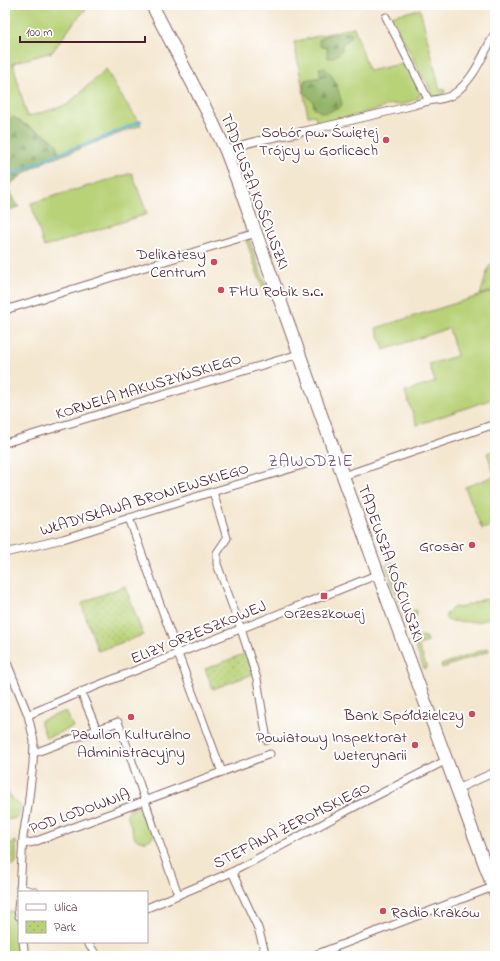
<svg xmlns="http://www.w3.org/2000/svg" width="500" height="961" viewBox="0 0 500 961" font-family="'Indie Flower',sans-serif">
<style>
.grass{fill:#b8d277;stroke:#817851}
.forest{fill:url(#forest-firs);stroke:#6e6a4a}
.park{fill:url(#park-dots);stroke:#817851}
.garden{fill:url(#garden-furrows);stroke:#817851}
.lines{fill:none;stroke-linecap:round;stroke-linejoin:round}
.stream{stroke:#5aafd6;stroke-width:2.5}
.street-casing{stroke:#866565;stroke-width:9}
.primary-casing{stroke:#866565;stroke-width:14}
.street{stroke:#fff;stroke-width:7}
.primary{stroke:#fff;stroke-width:12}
.poi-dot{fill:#d1495b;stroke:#fff;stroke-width:1.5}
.labels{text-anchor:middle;stroke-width:4;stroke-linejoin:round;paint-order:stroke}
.poi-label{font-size:16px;fill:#4a1f2b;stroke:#fff;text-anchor:end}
.street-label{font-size:16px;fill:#4a1f2b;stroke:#fff}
.neighbourhood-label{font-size:17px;letter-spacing:1px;fill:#6f4e6b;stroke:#fff}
</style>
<defs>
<pattern id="forest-firs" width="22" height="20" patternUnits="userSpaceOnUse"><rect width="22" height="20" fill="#92b468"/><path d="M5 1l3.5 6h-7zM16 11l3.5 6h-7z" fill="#799256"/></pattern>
<pattern id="park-dots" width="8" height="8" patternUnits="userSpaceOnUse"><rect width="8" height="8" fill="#b8d277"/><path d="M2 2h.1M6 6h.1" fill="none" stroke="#a0b467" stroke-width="1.8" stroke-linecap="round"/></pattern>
<pattern id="garden-furrows" width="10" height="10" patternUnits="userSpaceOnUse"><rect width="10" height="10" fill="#b8d277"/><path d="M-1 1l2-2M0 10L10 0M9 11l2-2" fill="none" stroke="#a0b467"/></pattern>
</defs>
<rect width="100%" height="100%" fill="#fff"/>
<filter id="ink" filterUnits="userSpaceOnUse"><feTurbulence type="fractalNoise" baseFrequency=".025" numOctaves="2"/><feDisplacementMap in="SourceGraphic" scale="8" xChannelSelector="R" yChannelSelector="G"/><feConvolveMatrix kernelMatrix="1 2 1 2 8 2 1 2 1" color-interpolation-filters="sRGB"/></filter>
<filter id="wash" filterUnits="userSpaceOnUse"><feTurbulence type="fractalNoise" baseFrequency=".012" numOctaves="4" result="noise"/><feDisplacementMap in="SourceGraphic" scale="16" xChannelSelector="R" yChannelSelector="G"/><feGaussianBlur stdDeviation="0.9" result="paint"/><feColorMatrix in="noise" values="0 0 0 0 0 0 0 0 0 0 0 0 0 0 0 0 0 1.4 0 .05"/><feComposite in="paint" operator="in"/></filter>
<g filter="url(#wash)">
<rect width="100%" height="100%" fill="#f4e7d0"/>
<g class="grass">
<path d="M6,5H90L75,21L52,52L13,63L27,117L67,105L106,69L118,91L141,125L50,160L58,153L51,139L44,134L31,128L13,117L5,121V6Z"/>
<path d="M420,9L440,90L444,89L445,93C432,100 433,96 428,85C427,82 424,79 422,76L391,16Z"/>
<path d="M354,27L369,71L405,63L400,52L401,53L421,93L419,97L414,100L401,105L391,104L379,109L317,125L315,115L308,116L294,42Z"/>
<path d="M132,173L147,214L44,247L31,203Z"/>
<path d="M248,237L269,295L268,297L265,295L246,240H244Z"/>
<path d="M495,291V405L492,399L417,425L405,392L435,382L429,364L457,356L449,328L384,350L376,328Z"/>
<path d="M495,450V526L482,529L465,487L495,476L487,453Z"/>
<path d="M393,562L396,570L392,572L398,590L403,588V589L398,591L406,613L416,610L417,614L414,619L409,620L405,619L386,566V565Z"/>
<path d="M484,599C500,601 494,617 482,621C477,623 457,621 449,621L446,619V614L454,607L460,608Z"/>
<path d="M421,636L425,637L428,642L418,645L427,667L424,669L414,644L416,639Z"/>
<path d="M488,648L489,651L442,668L441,665Z"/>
<path d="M66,711L73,727L46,738L40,721Z"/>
<path d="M5,790L16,802L21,806L18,818L5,820Z"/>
<path d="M139,807H143L145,809L154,835C150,842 141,844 135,838L127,815L128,811Z"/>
<path d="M16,841V864H14V866L12,865L8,848L9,847V844Z"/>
<path d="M13,911L19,951L5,954V912Z"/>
</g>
<g class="forest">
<path d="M350,32L352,35L347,41L341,45L343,48C339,54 335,58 328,58L327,53L328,47L326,48L320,46L319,40L327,35Z"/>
<path d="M319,68H325C336,78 339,92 342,105L338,109H334L327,113L321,112L314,108L313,101C305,95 301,90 305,80L321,77Z"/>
<path d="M13,117L31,128L44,134L57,144L58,153C50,160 42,163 33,168C23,174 15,180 7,187L19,207L5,211V121Z"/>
</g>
<g class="park">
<path d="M125,586L143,635L98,651L82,606L83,602Z"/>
<path d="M246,653L253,674L213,689L205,669Z"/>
</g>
<path class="garden" d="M495,251V290L480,295L489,266L492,265Z"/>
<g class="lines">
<path class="stream" d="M5,177L55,155L102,138L141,121"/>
</g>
</g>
<g filter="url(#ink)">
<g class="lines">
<defs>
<g id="street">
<path d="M386,17L429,101"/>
<path d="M226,151C248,141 273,138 296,133C336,124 376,115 414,105C419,103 424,102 429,101C437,99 446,99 452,95C474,81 483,54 495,33"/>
<path d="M5,310L256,233"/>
<path d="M5,443L299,354"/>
<path d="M343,476L495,424"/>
<path d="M213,492L227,538L217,553V564L241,629L257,679L267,740"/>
<path d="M129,518L178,654L222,772"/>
<path d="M5,553L63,539L202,495L336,455"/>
<path d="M5,658L28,715L34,741L33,764L28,806L23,837L20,892"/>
<path d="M81,692L97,730"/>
<path d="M28,715L81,692L379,574"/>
<path d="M34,753L118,722L128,749L154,828L178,894"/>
<path d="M457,789L495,772"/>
<path d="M23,844L34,842L270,754"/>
<path d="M232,872L258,928L266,956"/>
<path d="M20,888L35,892"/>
<path d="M19,899L18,909L19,916"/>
<path d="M147,908L232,872L358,805L447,760"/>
<path d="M23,942L25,956"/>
<path d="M87,942L97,956"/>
<path d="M312,956L493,887"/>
</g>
<path id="primary" d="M152,5L213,123L226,151L238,183L390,607L495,892"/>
</defs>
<use href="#street" class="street-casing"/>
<use href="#primary" class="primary-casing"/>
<use href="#street" class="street"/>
<use href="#primary" class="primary"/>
</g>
</g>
<g class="poi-dot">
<circle cx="386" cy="140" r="4"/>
<circle cx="214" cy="262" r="4"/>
<circle cx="221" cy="290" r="4"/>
<circle cx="472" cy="545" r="4"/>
<rect x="320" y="592" width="8" height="8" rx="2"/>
<circle cx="472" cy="714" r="4"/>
<circle cx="131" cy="717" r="4"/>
<circle cx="415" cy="745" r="4"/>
<circle cx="383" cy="911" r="4"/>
</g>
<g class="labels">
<g class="poi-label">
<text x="378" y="137">Sobór pw. Świętej<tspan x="378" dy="18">Trójcy w Gorlicach</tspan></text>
<text x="206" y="259">Delikatesy<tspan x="206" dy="18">Centrum</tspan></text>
<text x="229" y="296" text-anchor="start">FHU Robik s.c.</text>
<text x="464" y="551">Grosar</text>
<text x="324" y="618" text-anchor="middle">Orzeszkowej</text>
<text x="464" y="720">Bank Spółdzielczy</text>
<text x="131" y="739" text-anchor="middle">Pawilon Kulturalno<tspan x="131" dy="18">Administracyjny</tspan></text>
<text x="407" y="742">Powiatowy Inspektorat<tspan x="407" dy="18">Weterynarii</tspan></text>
<text x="391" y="917" text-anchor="start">Radio Kraków</text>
</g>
<g class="street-label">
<text transform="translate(256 191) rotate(69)" y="6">TADEUSZA KOŚCIUSZKI</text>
<text transform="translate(148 385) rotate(-17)" y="6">KORNELA MAKUSZYŃSKIEGO</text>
<text transform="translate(144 498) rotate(-17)" y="6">WŁADYSŁAWA BRONIEWSKIEGO</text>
<text transform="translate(392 563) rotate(70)" y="6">TADEUSZA KOŚCIUSZKI</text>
<text transform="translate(198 631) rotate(-22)" y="6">ELIZY ORZESZKOWEJ</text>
<text transform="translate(79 810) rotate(-20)" y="6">POD LODOWNIĄ</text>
<text transform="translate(291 824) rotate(-27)" y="6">STEFANA ŻEROMSKIEGO</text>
</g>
<g class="neighbourhood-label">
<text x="311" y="466">ZAWODZIE</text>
</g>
</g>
<rect width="500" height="961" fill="none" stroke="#fff" stroke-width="20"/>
<rect x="18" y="891" width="130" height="52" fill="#ffffff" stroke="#b7a5aa"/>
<rect x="26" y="904" width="20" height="6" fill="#ffffff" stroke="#b7a5aa"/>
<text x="54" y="911" font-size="12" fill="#4a1f2b">Ulica</text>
<rect x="26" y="921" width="20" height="12" fill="url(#park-dots)" stroke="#b7a5aa"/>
<text x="54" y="931" font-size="12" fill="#4a1f2b">Park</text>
<path d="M20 36v6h125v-6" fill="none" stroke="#4a1f2b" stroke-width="2"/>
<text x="26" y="36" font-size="12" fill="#4a1f2b" stroke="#ffffff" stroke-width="3" paint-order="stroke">100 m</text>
</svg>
